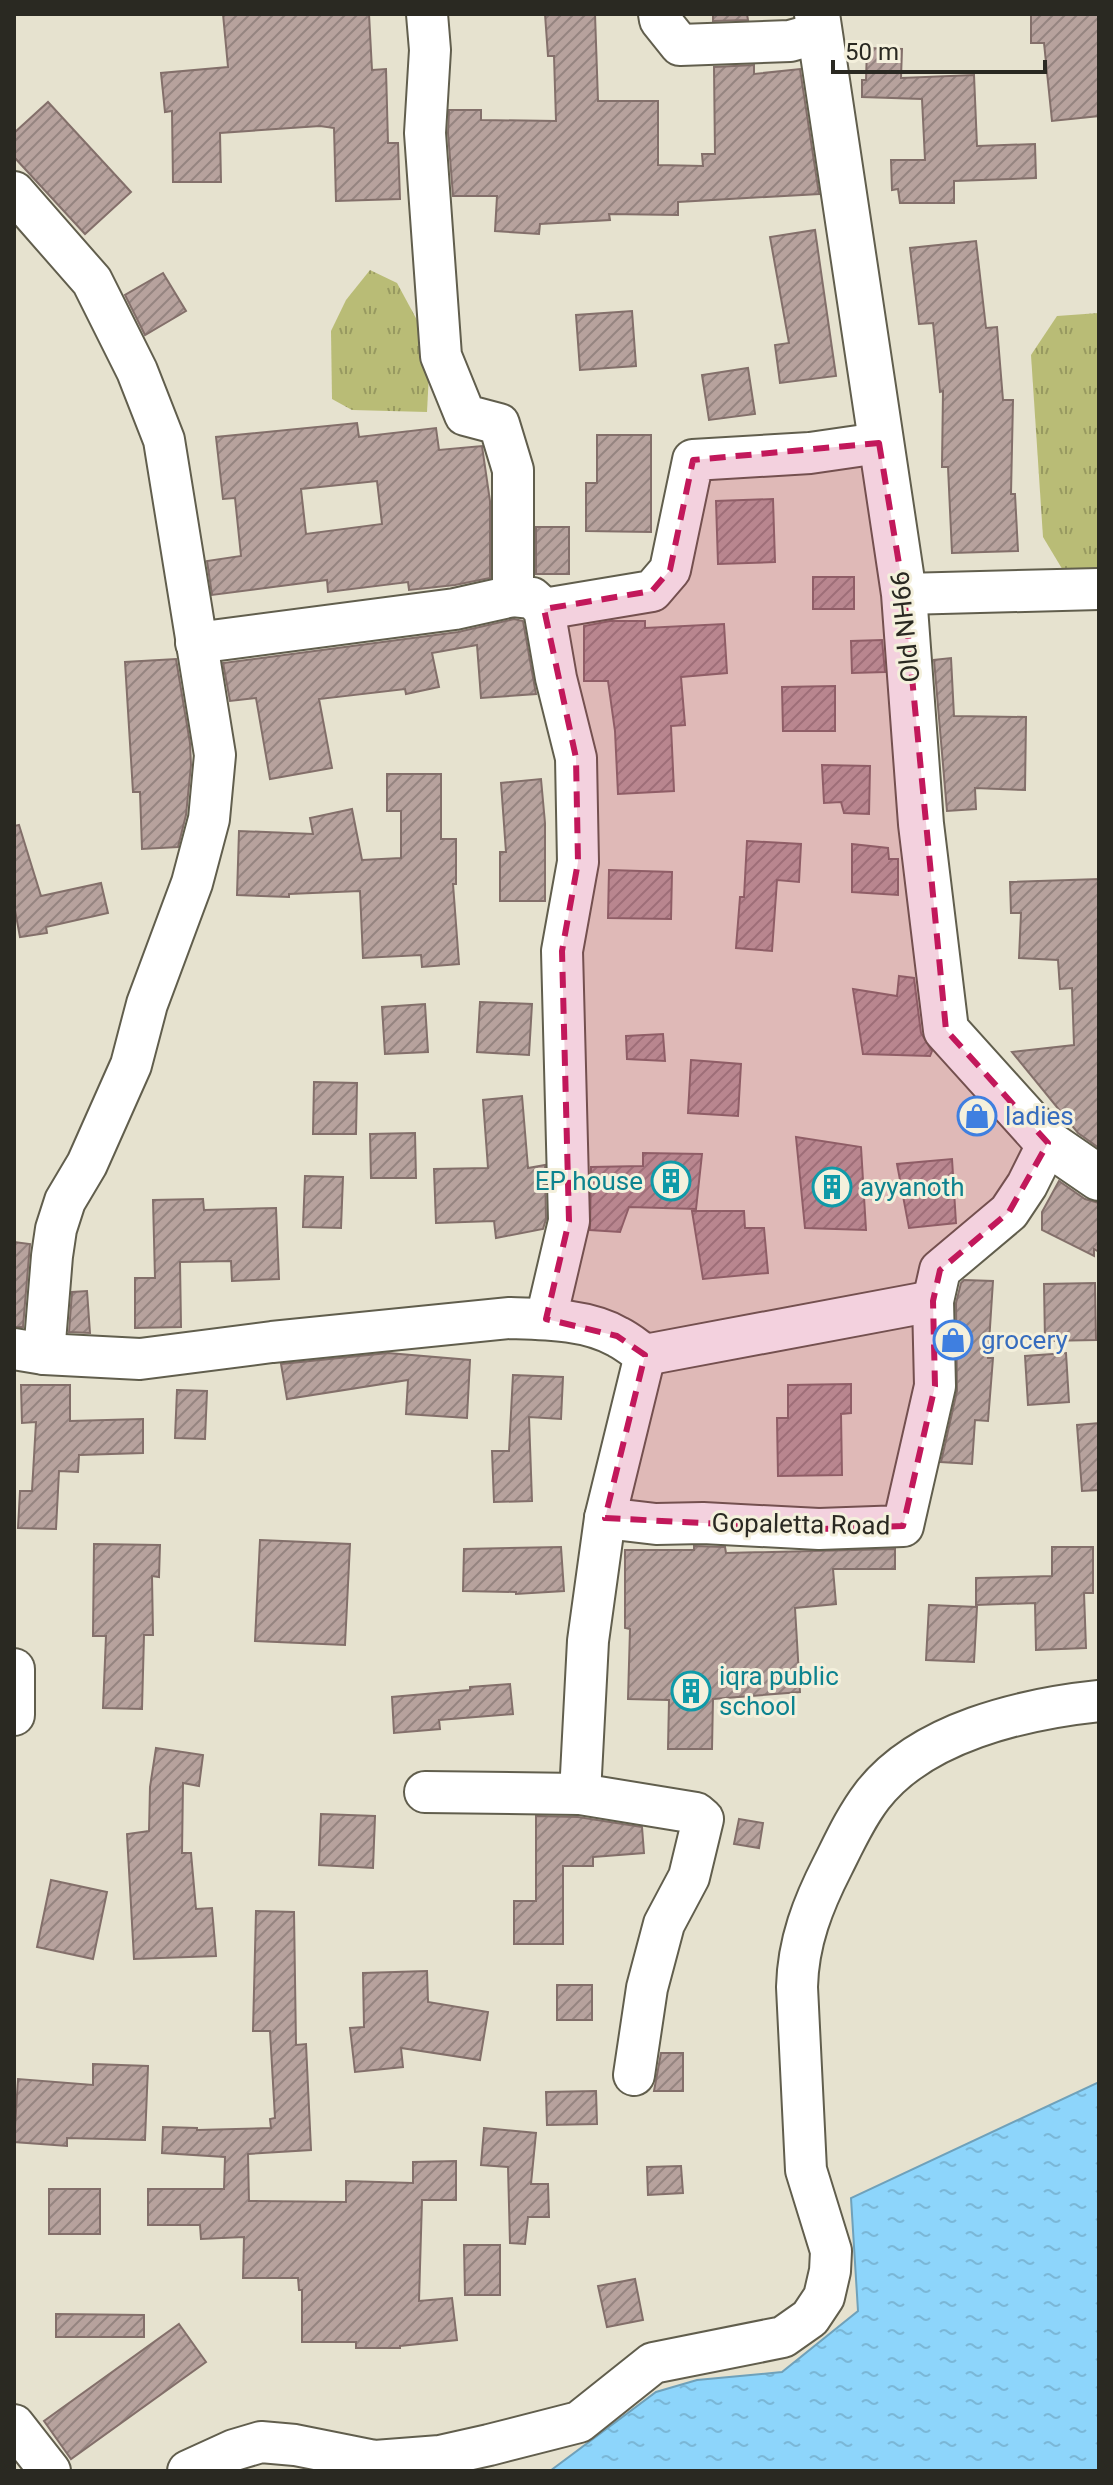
<svg xmlns="http://www.w3.org/2000/svg" width="1113" height="2485" viewBox="0 0 1113 2485" font-family="Roboto,sans-serif">
<style>
.park{fill:url(#park-tufts)}
.water{fill:url(#water-ripples);stroke:#6fa1ba;stroke-width:2}
.building{fill:url(#building-hatch);stroke:#836f6a;stroke-width:2;fill-rule:evenodd}
.lines{fill:none;stroke-linecap:round;stroke-linejoin:round}
.minor-casing{stroke:#615e4d;stroke-width:44}
.major-casing{stroke:#615e4d;stroke-width:48}
.minor{stroke:#fff;stroke-width:40}
.major{stroke:#fff;stroke-width:44}
.marked{fill:#c2185b;fill-opacity:0.2;stroke:#c2185b;stroke-width:6;stroke-dasharray:16 10;stroke-linejoin:round}
.labels{text-anchor:middle;stroke-width:6;stroke-linejoin:round;paint-order:stroke}
.street-label{font-size:26px;fill:#2a2922;stroke:#f4f0dc}
.shop-label{font-size:26px;fill:#366cbe;stroke:#f4f0dc;text-anchor:start}
.culture-label{font-size:26px;fill:#0d838f;stroke:#f4f0dc;text-anchor:start}
</style>
<defs>
<pattern id="park-tufts" width="24" height="20" patternUnits="userSpaceOnUse" patternTransform="scale(2)"><rect width="24" height="20" fill="#b9bc76"/><path d="M3 7l-1-3M5 7V3M7 7l1-3M15 17l-1-3M17 17v-4M19 17l1-3" fill="none" stroke="#979960"/></pattern>
<pattern id="water-ripples" width="26" height="14" patternUnits="userSpaceOnUse" patternTransform="scale(2)"><rect width="26" height="14" fill="#8dd5fb"/><path d="M2 4q2-2 4 0t4 0M15 11q2-2 4 0t4 0" fill="none" stroke="#7ab7d7"/></pattern>
<pattern id="building-hatch" width="6" height="6" patternUnits="userSpaceOnUse" patternTransform="scale(2)"><rect width="6" height="6" fill="#b7a29d"/><path d="M-1 1l2-2M0 6l6-6M5 7l2-2" fill="none" stroke="#958480"/></pattern>
</defs>
<rect width="100%" height="100%" fill="#e6e2cf"/>
<g class="park">
<path d="M370,270L397,283L424,333L429,373L427,412L352,410L332,399L331,331L346,300Z"/>
<path d="M1099,313V576L1067,577L1043,537L1031,355L1057,316Z"/>
</g>
<path class="water" d="M1099,2082V2471H550L656,2392L697,2380L782,2372L858,2311L851,2198Z"/>
<g class="building">
<path d="M223,14H369L372,70L386,69L388,143H398L400,199L336,201L334,128L320,126L220,133L221,182H173L172,111L165,112L161,73L228,67Z"/>
<path d="M545,14H595L598,101H658V165L703,166L702,154H715L714,67L754,65V74L800,69L819,194L678,202V215L609,214L610,220L540,224L539,234L495,231L497,196H453L448,133L449,110H481V120L556,121L554,56H548Z"/>
<path d="M713,14H747L748,20L713,21Z"/>
<path d="M1031,14H1099V116L1052,121L1044,43H1031Z"/>
<path d="M867,48L902,49L901,78L974,75L977,146L1035,144L1036,178L954,181V203H900L898,189L892,190L891,160H925L922,99L862,97V80H866Z"/>
<path d="M48,102L131,192L85,234L14,157V133Z"/>
<path d="M815,230L836,376L780,383L775,345L789,343L770,237Z"/>
<path d="M976,241L986,328L997,327L1003,400H1013L1011,494H1015L1018,551L952,553L948,467H942L943,391L940,392L933,323L919,324L910,248Z"/>
<path d="M163,273L186,311L145,335L125,295Z"/>
<path d="M632,311L636,366L580,370L576,315Z"/>
<path d="M748,368L755,414L709,420L702,375Z"/>
<path d="M357,423L359,437L436,428L439,450L482,446L490,501V578L455,585L409,590L408,582L328,592L327,580L212,595L207,561L241,556L235,498L223,499L216,437ZM377,481L382,524L306,534L301,489Z"/>
<path d="M597,435H651V532L586,531V483H597Z"/>
<path d="M773,499L775,562L718,564L716,501Z"/>
<rect x="536" y="527" width="33" height="47"/>
<rect x="813" y="577" width="41" height="32"/>
<path d="M514,619L523,621L536,694L481,698L477,645L432,653L439,687L406,694L405,689L319,699L332,768L270,779L256,698L230,701L223,663L458,632Z"/>
<path d="M610,621H645V628L724,624L727,673L681,677L685,725L671,726L674,791L618,794L615,731L608,681H584V626Z"/>
<path d="M882,640L885,672L852,673L851,641Z"/>
<path d="M951,658L954,716L1026,717L1025,790L975,788L976,809L947,811L934,660Z"/>
<path d="M176,659L190,743L191,765L186,815L178,847L142,849L140,792H133L125,662Z"/>
<path d="M835,686V731H783L782,687Z"/>
<path d="M822,765L870,766L869,814L844,813L841,802L824,803Z"/>
<path d="M387,774H441V839H456V884H453L459,964L422,967L421,955L363,958L360,891L289,894V897L237,895L239,831L313,834L310,818L352,809L362,860L401,858V811H387Z"/>
<path d="M541,779L545,823V901H500V852H506L501,783Z"/>
<path d="M19,825L41,896L101,883L108,913L46,927L47,933L20,937L14,905V826Z"/>
<path d="M747,841L801,844L799,882L777,880L772,951L736,948L740,897H744Z"/>
<path d="M852,844L888,848L889,859H898V895L852,892Z"/>
<path d="M609,870L672,872L671,919L608,918Z"/>
<path d="M1099,879V1148L1078,1133L1012,1052L1074,1045L1072,988L1060,989L1058,960L1019,958L1021,913H1011L1010,882Z"/>
<path d="M899,976L914,978L921,1033L932,1051L930,1056L863,1054L853,989L897,996Z"/>
<path d="M480,1002L532,1004L529,1055L477,1052Z"/>
<path d="M425,1004L428,1052L385,1054L382,1007Z"/>
<path d="M663,1034L665,1061L627,1059L626,1036Z"/>
<path d="M691,1060L741,1064L738,1116L688,1113Z"/>
<path d="M314,1082L357,1083L356,1134H313Z"/>
<path d="M522,1096L528,1168L545,1165L546,1219L543,1229L496,1238L494,1221L436,1223L434,1169L488,1168L483,1100Z"/>
<path d="M415,1133L416,1178H371L370,1134Z"/>
<path d="M796,1137L861,1147L866,1230L805,1228Z"/>
<path d="M643,1153L702,1154L696,1209L629,1207L620,1232L590,1230L591,1167L643,1166Z"/>
<path d="M952,1159L956,1223L909,1228L897,1164Z"/>
<path d="M305,1176L343,1177L341,1228L303,1227Z"/>
<path d="M1059,1181L1085,1199L1099,1203V1252L1094,1249V1256L1042,1230V1212Z"/>
<path d="M203,1199L204,1210L276,1208L279,1279L232,1281L231,1261L180,1262L181,1327L135,1328V1278H155L153,1200Z"/>
<path d="M692,1211H744L745,1228H764L768,1273L703,1279Z"/>
<path d="M14,1242L30,1244L23,1327H14Z"/>
<path d="M964,1280L993,1281L988,1358H993L988,1421L975,1420L972,1464L941,1462L957,1391L956,1303L961,1283Z"/>
<path d="M1095,1283L1096,1340L1045,1341L1044,1284Z"/>
<path d="M87,1291L90,1333L69,1332L72,1292Z"/>
<path d="M388,1353L470,1360L467,1418L406,1414L408,1380L287,1399L281,1364Z"/>
<path d="M1066,1353L1069,1402L1028,1405L1025,1356Z"/>
<path d="M513,1375L563,1377L561,1419L529,1417L532,1501L494,1502L492,1451H509Z"/>
<path d="M851,1384V1413L841,1414L842,1475L778,1476L777,1418H788V1385Z"/>
<path d="M21,1385H70V1421L143,1419V1453L79,1455L78,1472L59,1471L56,1529L18,1528L20,1491H32L36,1422L22,1423Z"/>
<path d="M177,1390L207,1391L205,1439L175,1438Z"/>
<path d="M1099,1423V1490L1082,1491L1077,1425Z"/>
<path d="M260,1540L350,1544L345,1645L255,1641Z"/>
<path d="M94,1544L160,1545L159,1577L152,1576L153,1635H144L142,1709L103,1708L106,1636H93Z"/>
<path d="M694,1546L725,1547L726,1553L895,1549V1569H833L836,1604L795,1608L800,1692L713,1699L712,1749H668L669,1700L628,1699L630,1629L625,1628V1550H694Z"/>
<path d="M561,1547L564,1591L516,1594V1592L463,1591L464,1549Z"/>
<path d="M1052,1547H1093V1593H1084L1086,1648L1036,1650L1035,1603L976,1605V1578L1052,1576Z"/>
<path d="M929,1605L977,1607L974,1662L926,1660Z"/>
<path d="M510,1684L513,1714L439,1720L440,1729L394,1733L392,1697L470,1690V1687Z"/>
<path d="M156,1748L203,1755L199,1786L183,1783L182,1853H191L196,1909L212,1908L216,1956L134,1959L127,1834L149,1831L150,1787Z"/>
<path d="M321,1814L375,1816L373,1868L319,1865Z"/>
<path d="M536,1816L578,1817L642,1827L644,1853L593,1857V1866H563V1944H514V1901H536Z"/>
<path d="M739,1819L763,1823L759,1848L734,1844Z"/>
<path d="M51,1880L107,1892L93,1959L37,1947Z"/>
<path d="M256,1911L294,1912L296,2045L306,2044L311,2150L248,2154L249,2201L346,2202V2181L413,2183V2162L456,2161V2200H422L419,2301L452,2298L457,2340L400,2346V2348H356V2342H302V2290H299L298,2278H243L244,2237L201,2239L200,2225H148V2189H224L225,2157L162,2153L163,2127L197,2128V2130L271,2128L270,2119L275,2118L270,2031H253Z"/>
<path d="M427,1971L428,2002L488,2012L480,2060L401,2048L403,2067L355,2072L350,2028L364,2027L363,1973Z"/>
<rect x="557" y="1985" width="35" height="35"/>
<path d="M661,2053H683V2091H654Z"/>
<path d="M93,2064L148,2066L145,2140L67,2138V2146L14,2142L18,2079L93,2085Z"/>
<path d="M596,2091L597,2124L547,2125L546,2092Z"/>
<path d="M484,2128L536,2133L531,2184H548L549,2217H528L525,2244L510,2243L508,2167L481,2165Z"/>
<path d="M681,2166L683,2193L648,2195L647,2167Z"/>
<rect x="49" y="2189" width="51" height="45"/>
<path d="M464,2245H500V2295H465Z"/>
<path d="M635,2279L643,2320L607,2327L598,2286Z"/>
<path d="M56,2314L144,2315V2337H56Z"/>
<path d="M179,2324L206,2362L71,2459L44,2421Z"/>
</g>
<g class="lines">
<defs>
<g id="minor">
<path d="M427,14L430,50L425,133L441,356L465,415L499,424L513,470V596L532,598L544,609L556,678L576,758L578,862L562,951L569,1221L546,1319"/>
<path d="M659,14L660,20L680,45L790,41L819,33"/>
<path d="M14,192L92,281L137,371L164,440L215,755L209,819L192,883L147,1004L131,1065L87,1164L65,1201L56,1229L52,1256L44,1354"/>
<path d="M904,594L1099,589"/>
<path d="M544,609L652,591L670,570L693,460L810,453L879,443"/>
<path d="M196,643L455,609L513,596"/>
<path d="M14,1349L44,1354L140,1359L272,1342L510,1318C544,1319 587,1319 618,1337C628,1342 636,1349 645,1355"/>
<path d="M645,1355L933,1301"/>
<path d="M605,1518L656,1524L703,1523L819,1529L903,1526L935,1386L933,1301L940,1270L1009,1212L1027,1185L1048,1143"/>
<path d="M14,1669V1715"/>
<path d="M425,1792L580,1794"/>
<path d="M634,2075L647,1988L664,1924L689,1877L703,1819L696,1813L580,1794L588,1641L605,1518L645,1355"/>
<path d="M14,2425L50,2471"/>
<path d="M188,2471L234,2450L261,2442L295,2445L375,2461L440,2456L489,2445L579,2422L653,2363L783,2337L810,2318L824,2297L830,2271L831,2251L806,2170L797,1987C798,1942 813,1904 833,1865C845,1841 856,1817 872,1796C921,1732 1023,1709 1099,1701"/>
</g>
<path id="major" d="M817,14L904,594L921,824L946,1030L1048,1143L1099,1178"/>
</defs>
<use href="#minor" class="minor-casing"/>
<use href="#major" class="major-casing"/>
<use href="#minor" class="minor"/>
<use href="#major" class="major"/>
</g>
<path class="marked" d="M879,443L904,594L946,1030L1048,1143L1009,1212L940,1270L933,1301L935,1386L903,1526L819,1529L605,1518L645,1355L617,1336L546,1319L569,1221L562,951L578,862L576,758L544,609L652,591L670,570L693,460Z"/>
<defs>
<symbol id="shop-ring" viewBox="-11 -11 22 22"><circle r="9.5" fill="#f4f0dc" stroke="#3f7fe0" stroke-width="1.5"/><path d="M-5-2.5h2.3a2.7 3.5 0 0 1 5.4 0H5L5.5 6h-11ZM-1.5-2.5h3a1.5 2.3 0 0 0-3 0Z" fill="#3f7fe0"/></symbol>
<symbol id="building-ring" viewBox="-11 -11 22 22"><circle r="9.5" fill="#f4f0dc" stroke="#0f9aa8" stroke-width="1.5"/><path d="M-4-6H4V6H1V3H-1V6H-4ZM-2.5-4.3h1.7v1.8h-1.7ZM.8-4.3h1.7v1.8H.8ZM-2.5-1h1.7V.8h-1.7ZM.8-1h1.7V.8H.8Z" fill="#0f9aa8"/></symbol>
</defs>
<g fill-rule="evenodd">
<use href="#shop-ring" x="955" y="1094" width="44" height="44"/>
<use href="#building-ring" x="649" y="1159" width="44" height="44"/>
<use href="#building-ring" x="810" y="1165" width="44" height="44"/>
<use href="#shop-ring" x="931" y="1318" width="44" height="44"/>
<use href="#building-ring" x="669" y="1669" width="44" height="44"/>
</g>
<g class="labels">
<g class="street-label">
<text transform="translate(905 627) rotate(-96)" y="9">Old NH66</text>
<text transform="translate(801 1524) rotate(1)" y="9">Gopaletta Road</text>
</g>
<g class="shop-label">
<text x="1005" y="1125">ladies</text>
<text x="981" y="1349">grocery</text>
</g>
<g class="culture-label">
<text x="643" y="1190" text-anchor="end">EP house</text>
<text x="860" y="1196">ayyanoth</text>
<text x="719" y="1685">iqra public<tspan x="719" dy="30">school</tspan></text>
</g>
</g>
<rect width="1113" height="2485" fill="none" stroke="#2a2922" stroke-width="32"/>
<path d="M833 60v12h212v-12" fill="none" stroke="#2a2922" stroke-width="4"/>
<text x="845" y="60" font-size="24" fill="#2a2922" stroke="#f4f0dc" stroke-width="6" paint-order="stroke">50 m</text>
</svg>
